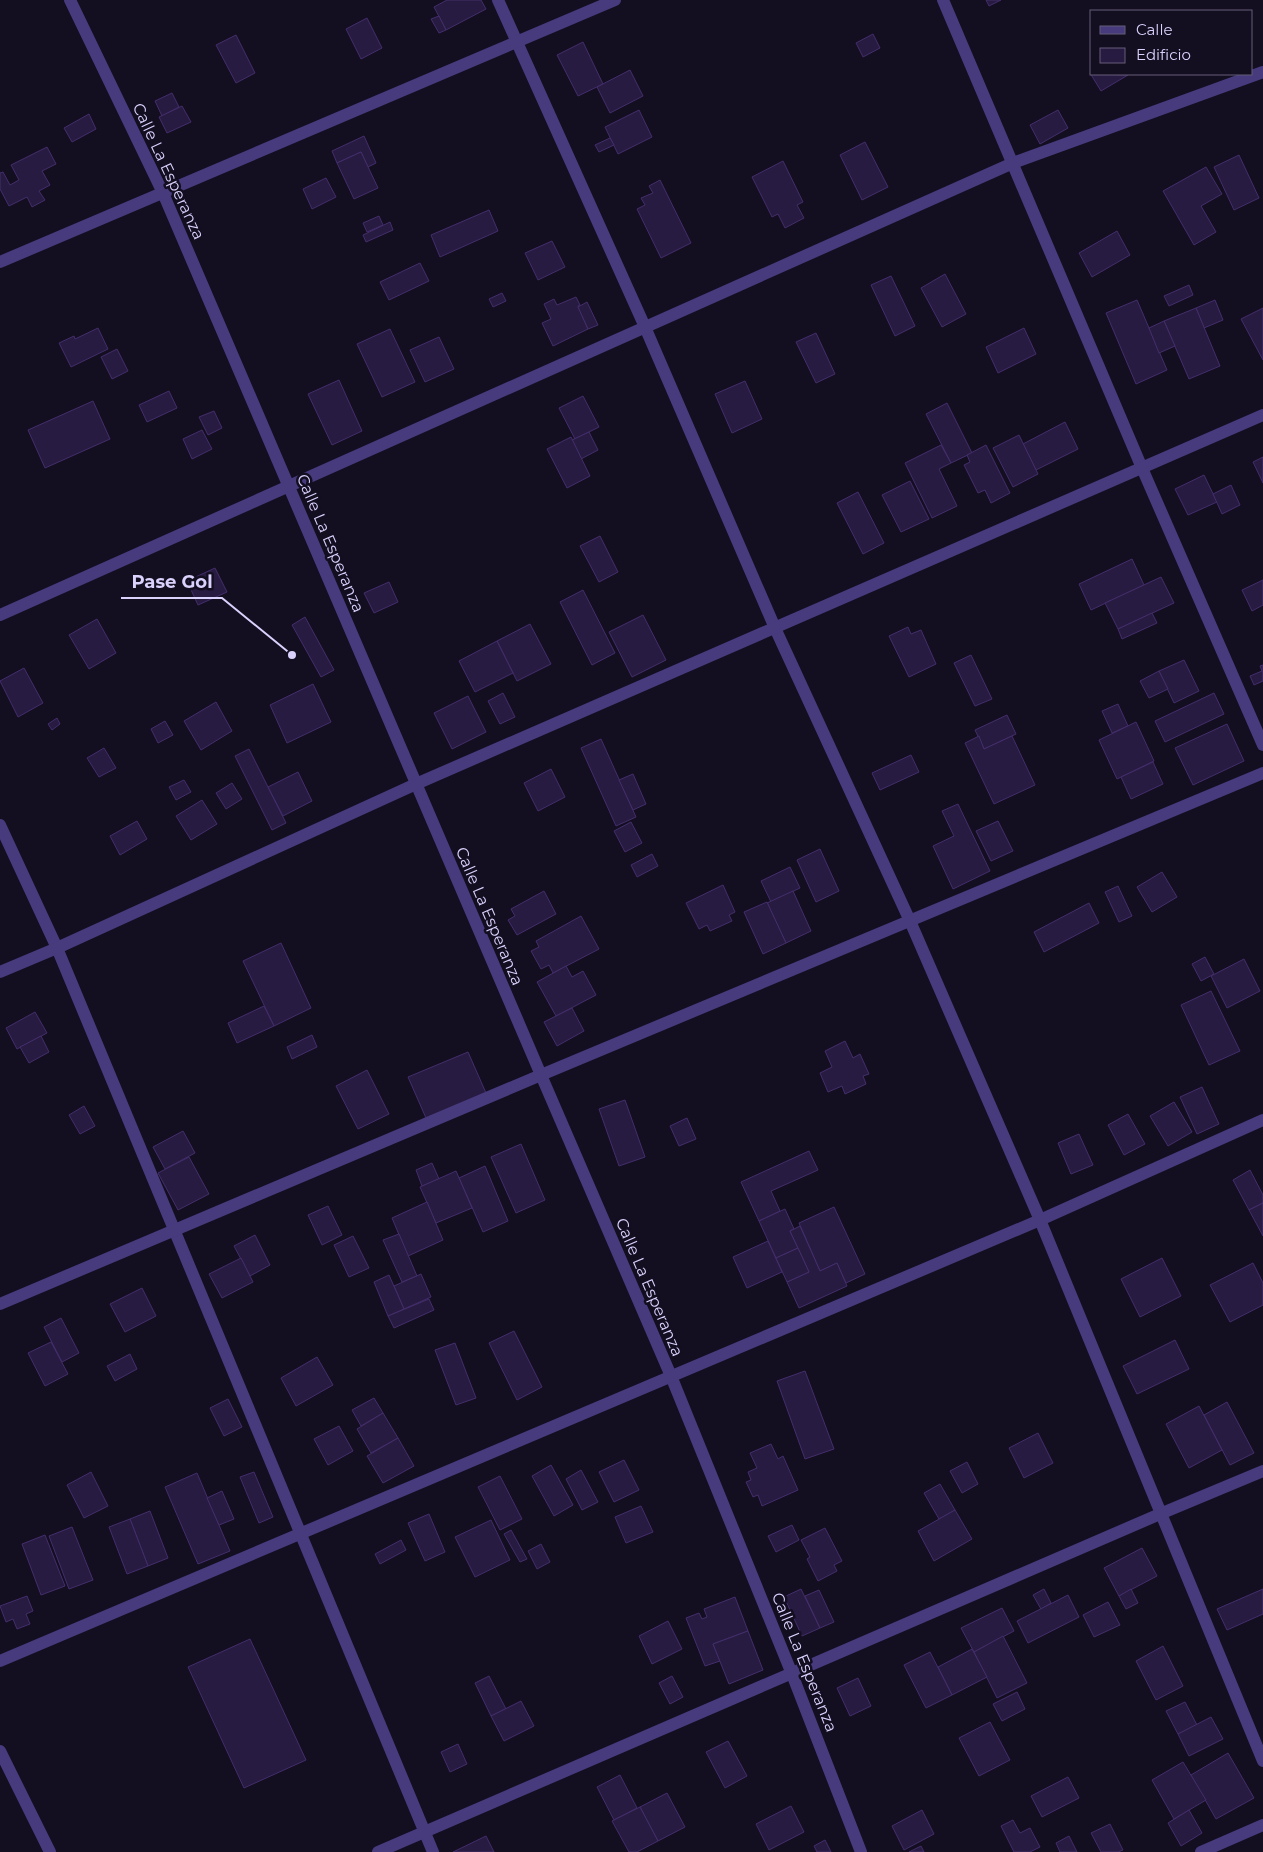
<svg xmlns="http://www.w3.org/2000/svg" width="1263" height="1852" viewBox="0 0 1263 1852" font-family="Montserrat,sans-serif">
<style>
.building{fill:#281b41;stroke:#432e6c}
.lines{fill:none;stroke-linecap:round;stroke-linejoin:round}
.street{stroke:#473b7e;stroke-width:12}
.labels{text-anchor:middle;stroke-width:5;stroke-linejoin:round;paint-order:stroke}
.street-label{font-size:16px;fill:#dbd1fd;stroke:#140e21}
.leader{fill:none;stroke:#dbd1fd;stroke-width:2}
.callout-dot{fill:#dbd1fd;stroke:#140e21;stroke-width:2}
.callout-label{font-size:18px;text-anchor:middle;font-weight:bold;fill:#dbd1fd;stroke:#140e21;stroke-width:5;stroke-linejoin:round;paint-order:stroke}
</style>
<rect width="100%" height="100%" fill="#140e21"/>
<g class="building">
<path d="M447,0H481L486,9L446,30L434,7Z"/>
<path d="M986,0H1001L989,6Z"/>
<path d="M439,16L446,30L439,33L431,19Z"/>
<path d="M367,18L382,48L361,59L346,29Z"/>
<path d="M873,34L880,48L863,57L856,43Z"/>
<path d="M236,35L255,73L236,83L216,45Z"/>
<path d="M583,42L603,84L578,96L557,55Z"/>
<path d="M630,70L643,96L610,113L597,87Z"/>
<path d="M1092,72V74L1128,75L1101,91L1090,73Z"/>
<path d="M172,93L179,107L162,116L155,101Z"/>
<path d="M182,106L191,122L167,133L159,117Z"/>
<path d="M639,110L652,137L618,154L605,127Z"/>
<path d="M1058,110L1068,128L1040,144L1030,125Z"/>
<path d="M89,114L96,129L72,142L64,128Z"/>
<path d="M364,136L376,163L368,167L361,152L337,163L332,151Z"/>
<path d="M610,138L614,145L599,152L595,145Z"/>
<path d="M865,142L888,187L862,200L840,155Z"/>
<path d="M47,147L56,164L42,171L50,185L39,191L45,200L32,207L27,197L9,206L0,189V173L3,172L10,185L19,180L11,165Z"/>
<path d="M361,152L378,188L354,199L337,163Z"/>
<path d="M1239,155L1259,198L1234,210L1214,167Z"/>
<path d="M783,161L803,202L797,205L804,218L785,228L778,214L772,217L752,177Z"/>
<path d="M1206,167L1222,194L1201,206L1216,232L1194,245L1163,191Z"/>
<path d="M326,178L336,197L312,209L303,189Z"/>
<path d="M660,180L691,243L661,258L637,209L645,205L641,198L653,193L649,186Z"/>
<path d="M489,210L498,231L440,257L431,235Z"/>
<path d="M379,216L383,225L367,232L363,223Z"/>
<path d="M390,222L393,230L366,242L363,235Z"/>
<path d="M1117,231L1130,255L1092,277L1079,253Z"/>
<path d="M552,241L565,267L538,280L525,253Z"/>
<path d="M420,263L429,281L389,300L380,282Z"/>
<path d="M945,274L966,314L942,327L921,288Z"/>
<path d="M891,276L915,326L895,336L871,285Z"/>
<path d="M1189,285L1193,295L1169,306L1164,296Z"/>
<path d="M502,293L506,301L493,307L489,299Z"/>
<path d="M576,297L580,305L578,306L588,329L553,346L542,323L551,319L544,304L554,299L557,305Z"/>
<path d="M1137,300L1167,370L1136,384L1106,313Z"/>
<path d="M1215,300L1223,320L1204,328L1196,308Z"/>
<path d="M587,302L598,325L588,329L578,307Z"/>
<path d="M1196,308L1220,366L1189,379L1164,321Z"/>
<path d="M1263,308V360L1241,319Z"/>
<path d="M1164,321L1175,346L1159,353L1149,328Z"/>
<path d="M98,328L108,349L71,367L59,343L74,336L75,339Z"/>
<path d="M1024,328L1036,354L998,373L986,347Z"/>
<path d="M390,329L415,382L382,397L357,344Z"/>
<path d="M816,333L835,374L816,383L796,342Z"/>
<path d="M439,337L454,369L425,382L410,350Z"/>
<path d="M117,349L128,371L112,379L101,357Z"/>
<path d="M339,380L362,431L332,445L308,394Z"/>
<path d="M745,381L762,419L732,433L715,394Z"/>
<path d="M169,391L177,408L147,422L139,405Z"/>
<path d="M583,396L599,427L575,439L559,408Z"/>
<path d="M93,401L110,439L45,468L28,430Z"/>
<path d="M947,403L972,453L951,463L926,414Z"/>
<path d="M214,411L222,428L208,435L199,417Z"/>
<path d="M1065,422L1078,449L1036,470L1023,444Z"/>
<path d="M202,430L212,449L192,459L183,439Z"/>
<path d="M589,432L598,450L581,459L572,440Z"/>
<path d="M1019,435L1038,474L1013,487L993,448Z"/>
<path d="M571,437L590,476L567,488L547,449Z"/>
<path d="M941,445L951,463L939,469L957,506L932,518L905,463Z"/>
<path d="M986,445L1010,493L991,503L985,490L978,493L964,465L970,462L967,455Z"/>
<path d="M1263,457V483L1253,462Z"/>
<path d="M1204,475L1217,502L1188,515L1175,489Z"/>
<path d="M910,481L929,519L901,532L882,495Z"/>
<path d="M1231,485L1240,505L1222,514L1213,494Z"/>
<path d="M858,492L884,543L863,554L837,503Z"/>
<path d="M600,536L618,572L599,582L580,546Z"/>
<path d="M1132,559L1144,585L1091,610L1079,584Z"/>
<path d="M215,568L227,592L198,605L187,581Z"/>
<path d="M1161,577L1174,603L1118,629L1105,603Z"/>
<path d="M1263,580V605L1252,611L1242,590Z"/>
<path d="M389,582L398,602L374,613L364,593Z"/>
<path d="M583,590L615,653L592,665L560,602Z"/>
<path d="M1152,613L1157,623L1122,639L1118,629Z"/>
<path d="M643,615L666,660L632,677L609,632Z"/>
<path d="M305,617L334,670L321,677L292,625Z"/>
<path d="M97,619L116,653L89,669L69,635Z"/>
<path d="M530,624L551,664L517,681L497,641Z"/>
<path d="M908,627L911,634L921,630L936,664L909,677L889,636Z"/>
<path d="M497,641L513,673L475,692L459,661Z"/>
<path d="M971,655L992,699L975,706L954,663Z"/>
<path d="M1184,660L1199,691L1174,703L1159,671Z"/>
<path d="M1263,665V681L1254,685L1250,676L1262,671L1260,666Z"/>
<path d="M24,668L43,703L18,717L0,681Z"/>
<path d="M1159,671L1168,689L1149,698L1140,681Z"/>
<path d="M313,684L331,722L287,743L270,705Z"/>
<path d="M503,693L515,717L500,724L488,701Z"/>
<path d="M1214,693L1224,714L1165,742L1155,721Z"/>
<path d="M468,696L486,732L452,749L434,713Z"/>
<path d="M216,702L232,731L201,750L184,721Z"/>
<path d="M1118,704L1128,726L1112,733L1102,711Z"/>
<path d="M1007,715L1016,734L984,749L975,730Z"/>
<path d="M57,718L60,724L52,730L48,724Z"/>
<path d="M165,721L173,735L158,743L151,729Z"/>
<path d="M1136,722L1154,761L1117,779L1099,740Z"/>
<path d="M1227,724L1244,761L1193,785L1175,748Z"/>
<path d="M979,736L984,749L1012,736L1035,785L994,804L965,743Z"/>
<path d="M601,739L636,817L616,826L581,748Z"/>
<path d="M104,748L116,768L99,777L87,758Z"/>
<path d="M249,749L286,823L272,830L235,756Z"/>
<path d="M911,755L919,772L880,790L872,773Z"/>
<path d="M1153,762L1163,784L1131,799L1121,777Z"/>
<path d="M551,769L565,797L538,811L524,783Z"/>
<path d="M298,772L312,801L283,816L268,787Z"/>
<path d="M633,774L646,804L633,810L619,780Z"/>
<path d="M184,780L191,792L176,800L169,787Z"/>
<path d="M232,783L242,799L226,809L216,793Z"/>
<path d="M202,800L217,824L191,840L176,816Z"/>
<path d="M958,804L990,871L953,889L933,846L954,836L942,811Z"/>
<path d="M137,821L147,839L120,855L110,836Z"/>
<path d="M998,821L1013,851L991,861L976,831Z"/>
<path d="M631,822L642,843L625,852L614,831Z"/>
<path d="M820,849L839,891L816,902L797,860Z"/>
<path d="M652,854L658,866L637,877L631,865Z"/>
<path d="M790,867L800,888L771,902L761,881Z"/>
<path d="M1162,872L1177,897L1152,912L1137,887Z"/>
<path d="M723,885L735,912L729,915L732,921L710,931L707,925L699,929L686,903Z"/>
<path d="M1118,886L1132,916L1119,922L1105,892Z"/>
<path d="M544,891L556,914L517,935L508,920L515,916L511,909Z"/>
<path d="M793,891L811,931L786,943L767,903Z"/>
<path d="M767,902L786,943L763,954L744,912Z"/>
<path d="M1089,903L1099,923L1044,952L1034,932Z"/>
<path d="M581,916L599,949L553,973L549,965L541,969L531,951L539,947L536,941Z"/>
<path d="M281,943L311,1008L274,1026L243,961Z"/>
<path d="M1205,957L1214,974L1201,981L1192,964Z"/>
<path d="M1244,959L1260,991L1227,1008L1211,976Z"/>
<path d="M566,966L572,977L583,971L596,995L556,1016L537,982Z"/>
<path d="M1211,991L1240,1051L1209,1065L1181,1005Z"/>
<path d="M264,1006L274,1026L237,1043L228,1023Z"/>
<path d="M572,1008L584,1031L557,1046L544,1022Z"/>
<path d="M35,1012L47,1033L17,1049L6,1028Z"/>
<path d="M312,1035L317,1047L292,1059L287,1047Z"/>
<path d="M41,1036L49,1052L29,1063L20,1047Z"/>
<path d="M845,1041L853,1058L860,1054L869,1074L863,1076L866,1084L845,1094L842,1086L828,1092L820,1073L832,1067L825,1051Z"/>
<path d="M468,1052L486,1093L426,1118L408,1077Z"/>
<path d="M367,1070L389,1114L358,1129L336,1086Z"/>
<path d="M1202,1087L1219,1124L1197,1134L1180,1097Z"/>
<path d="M625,1100L645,1157L619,1166L599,1109Z"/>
<path d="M1174,1102L1192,1132L1168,1146L1150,1116Z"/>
<path d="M84,1106L95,1126L80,1134L69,1115Z"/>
<path d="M1128,1114L1145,1144L1124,1155L1108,1125Z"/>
<path d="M687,1118L696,1139L679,1146L670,1126Z"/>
<path d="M183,1131L195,1153L165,1169L153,1147Z"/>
<path d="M1079,1134L1093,1165L1071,1174L1058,1143Z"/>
<path d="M521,1144L545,1200L516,1213L491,1157Z"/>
<path d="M809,1151L818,1170L771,1191L780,1211L759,1221L741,1182Z"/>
<path d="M189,1157L209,1194L178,1210L158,1173Z"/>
<path d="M432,1163L439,1179L422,1186L416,1170Z"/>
<path d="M485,1166L508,1221L483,1232L459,1178Z"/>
<path d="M1250,1170L1263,1195V1203L1249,1210L1233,1180Z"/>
<path d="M456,1171L472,1208L436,1223L420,1187Z"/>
<path d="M427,1202L443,1240L408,1256L392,1218Z"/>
<path d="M1263,1203V1236L1249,1210Z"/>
<path d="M328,1206L342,1235L322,1245L308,1215Z"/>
<path d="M834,1207L865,1274L846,1283L837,1263L820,1271L799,1223Z"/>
<path d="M785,1209L794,1229L790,1231L798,1248L776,1258L759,1221Z"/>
<path d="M800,1226L820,1271L837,1263L847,1286L799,1308L787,1282L809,1272L790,1231Z"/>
<path d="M399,1234L417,1276L402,1282L383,1240Z"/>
<path d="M255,1235L270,1265L250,1276L234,1246Z"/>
<path d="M353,1236L369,1268L349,1277L334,1245Z"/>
<path d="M768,1241L782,1272L747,1288L733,1257Z"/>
<path d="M798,1248L809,1272L787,1282L776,1258Z"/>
<path d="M241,1258L253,1282L222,1298L209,1274Z"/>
<path d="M1162,1258L1181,1296L1140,1317L1121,1279Z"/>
<path d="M1253,1263L1263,1283V1305L1230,1322L1210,1285Z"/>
<path d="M421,1274L431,1297L404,1309L394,1286Z"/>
<path d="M389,1275L404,1309L388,1316L374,1282Z"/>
<path d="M142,1288L156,1316L125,1332L110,1304Z"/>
<path d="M429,1299L434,1310L394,1328L388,1316Z"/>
<path d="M61,1318L79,1353L62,1362L44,1327Z"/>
<path d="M514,1331L542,1387L517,1400L489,1343Z"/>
<path d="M1175,1340L1189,1369L1137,1394L1123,1366Z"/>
<path d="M51,1342L68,1374L45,1386L28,1353Z"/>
<path d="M455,1343L476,1398L456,1405L435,1350Z"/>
<path d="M130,1354L137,1369L115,1381L107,1366Z"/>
<path d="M317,1357L333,1385L296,1406L281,1378Z"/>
<path d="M805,1371L834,1449L805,1459L777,1381Z"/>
<path d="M374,1398L383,1413L361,1426L352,1410Z"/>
<path d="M228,1399L242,1427L224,1436L210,1408Z"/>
<path d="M1227,1402L1254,1453L1230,1465L1204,1415Z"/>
<path d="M1199,1406L1222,1450L1189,1468L1166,1424Z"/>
<path d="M383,1413L398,1438L371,1453L357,1429Z"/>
<path d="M339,1426L353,1451L328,1465L314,1439Z"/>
<path d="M1038,1433L1053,1463L1024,1478L1009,1448Z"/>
<path d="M398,1438L414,1466L383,1483L367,1456Z"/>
<path d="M771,1444L778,1459L783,1456L798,1490L762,1506L758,1495L753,1497L746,1482L751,1480L748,1472L757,1468L750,1453Z"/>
<path d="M624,1460L639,1490L614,1502L599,1472Z"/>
<path d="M967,1462L978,1484L962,1493L950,1471Z"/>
<path d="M551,1465L573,1505L554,1516L532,1476Z"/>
<path d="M581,1470L598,1502L582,1510L566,1479Z"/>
<path d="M91,1472L108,1506L84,1518L67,1485Z"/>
<path d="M254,1472L273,1517L259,1523L240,1477Z"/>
<path d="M197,1473L230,1551L198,1564L165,1487Z"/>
<path d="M500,1476L522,1519L500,1530L478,1487Z"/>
<path d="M940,1484L955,1510L939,1519L924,1493Z"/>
<path d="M222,1491L234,1519L219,1525L207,1498Z"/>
<path d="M641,1506L653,1532L626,1543L615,1517Z"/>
<path d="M955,1510L972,1539L934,1561L918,1531Z"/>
<path d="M150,1511L168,1558L148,1566L130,1519Z"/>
<path d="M429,1514L445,1552L425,1561L408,1523Z"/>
<path d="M130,1519L148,1566L127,1574L109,1527Z"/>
<path d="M491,1520L510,1560L475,1577L455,1537Z"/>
<path d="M792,1525L799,1540L776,1552L768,1536Z"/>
<path d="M72,1527L93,1580L69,1589L49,1536Z"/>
<path d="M825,1528L842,1561L834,1565L837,1571L818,1581L807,1559L810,1557L801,1540Z"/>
<path d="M511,1530L527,1559L520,1562L504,1534Z"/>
<path d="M45,1535L65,1586L41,1595L22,1544Z"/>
<path d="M401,1540L406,1550L380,1564L375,1554Z"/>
<path d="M541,1544L550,1562L537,1569L528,1551Z"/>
<path d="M1142,1548L1157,1576L1119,1596L1104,1568Z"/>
<path d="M801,1589L820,1628L802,1636L784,1597Z"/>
<path d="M1044,1589L1051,1603L1041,1609L1033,1595Z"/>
<path d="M1131,1589L1138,1603L1126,1609L1119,1596Z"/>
<path d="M1263,1589V1614L1227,1630L1217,1609Z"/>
<path d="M819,1590L834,1622L820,1628L805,1596Z"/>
<path d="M1068,1595L1079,1617L1028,1643L1017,1621Z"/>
<path d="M27,1596L33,1611L26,1614L30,1624L17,1629L13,1619L6,1622L0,1606Z"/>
<path d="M735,1597L748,1631L713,1644L720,1661L705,1666L686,1618L699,1613L702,1619L707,1617L704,1609Z"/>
<path d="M1108,1602L1120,1625L1094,1637L1083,1615Z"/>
<path d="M1002,1608L1014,1631L974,1652L961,1628Z"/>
<path d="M668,1621L682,1649L652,1664L639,1636Z"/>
<path d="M748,1631L763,1670L729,1684L713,1644Z"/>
<path d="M1003,1636L1027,1683L997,1698L974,1652Z"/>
<path d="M250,1639L306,1760L244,1788L188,1667Z"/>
<path d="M1163,1646L1183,1686L1156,1700L1136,1661Z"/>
<path d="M972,1649L987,1677L952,1695L938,1667Z"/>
<path d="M930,1652L952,1695L926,1708L904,1665Z"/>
<path d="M489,1676L506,1709L491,1716L475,1683Z"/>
<path d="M672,1676L683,1697L670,1704L659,1683Z"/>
<path d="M858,1678L871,1706L850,1716L837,1688Z"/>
<path d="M1017,1692L1025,1709L1002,1721L993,1704Z"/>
<path d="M521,1701L534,1726L504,1741L491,1716Z"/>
<path d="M1185,1702L1197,1725L1178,1734L1166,1711Z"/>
<path d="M1211,1717L1223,1739L1189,1756L1178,1734Z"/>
<path d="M990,1722L1010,1760L979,1776L959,1738Z"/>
<path d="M728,1741L747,1776L725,1788L706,1752Z"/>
<path d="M458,1744L467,1764L450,1772L441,1752Z"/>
<path d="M1228,1753L1254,1798L1216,1819L1191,1775Z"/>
<path d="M1183,1762L1206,1800L1174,1819L1152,1780Z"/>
<path d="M620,1775L637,1808L614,1820L597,1787Z"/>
<path d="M1068,1777L1079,1798L1042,1817L1031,1796Z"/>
<path d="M667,1793L685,1827L658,1841L640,1807Z"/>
<path d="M791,1806L804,1832L769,1850L756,1824Z"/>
<path d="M640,1807L658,1841L637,1852H629L612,1821Z"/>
<path d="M922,1810L934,1834L904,1850L892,1826Z"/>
<path d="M1189,1810L1202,1833L1181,1846L1168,1823Z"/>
<path d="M1013,1820L1020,1833L1030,1828L1040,1847L1030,1852H1014L1001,1826Z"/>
<path d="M1110,1824L1123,1850L1118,1852H1101L1091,1833Z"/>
<path d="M486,1836L494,1852H453Z"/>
<path d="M1069,1836L1077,1852H1060L1056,1843Z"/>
<path d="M825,1840L831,1852H817L814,1846Z"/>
<path d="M921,1846L924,1852H909Z"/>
</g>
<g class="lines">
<g class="street">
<path d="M70,0L163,193L541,1075L671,1376L792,1674L861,1852"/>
<path d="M498,0L645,327L775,628L910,921L1040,1220L1263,1761"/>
<path d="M943,0L1142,468L1263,745"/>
<path d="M0,262L615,0"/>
<path d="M0,615L1013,163L1263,72"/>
<path d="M0,825L57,948L433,1852"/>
<path d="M0,972L57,948L416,784L1263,415"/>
<path d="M0,1304L541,1075L1263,773"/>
<path d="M0,1661L1040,1220L1263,1120"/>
<path d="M0,1751L50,1852"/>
<path d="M378,1852L1160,1514L1263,1471"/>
<path d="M1201,1852L1263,1825"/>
</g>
</g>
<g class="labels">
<g class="street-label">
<text transform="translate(169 171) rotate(65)" y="6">Calle La Esperanza</text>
<text transform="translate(331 543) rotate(67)" y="6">Calle La Esperanza</text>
<text transform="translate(490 916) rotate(67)" y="6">Calle La Esperanza</text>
<text transform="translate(650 1287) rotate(67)" y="6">Calle La Esperanza</text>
<text transform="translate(805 1662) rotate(68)" y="6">Calle La Esperanza</text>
</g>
</g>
<path class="leader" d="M292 655L222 598H121"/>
<circle class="callout-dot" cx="292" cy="655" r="5"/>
<g class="callout-label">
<text x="172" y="588">Pase Gol</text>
</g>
<rect x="1090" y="10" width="162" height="65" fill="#140e21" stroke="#645c79"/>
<rect x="1100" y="26" width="25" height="8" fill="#473b7e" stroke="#645c79"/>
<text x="1136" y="35" font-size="15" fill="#dbd1fd">Calle</text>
<rect x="1100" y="48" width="25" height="15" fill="#281b41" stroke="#645c79"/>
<text x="1136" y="60" font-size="15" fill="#dbd1fd">Edificio</text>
</svg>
